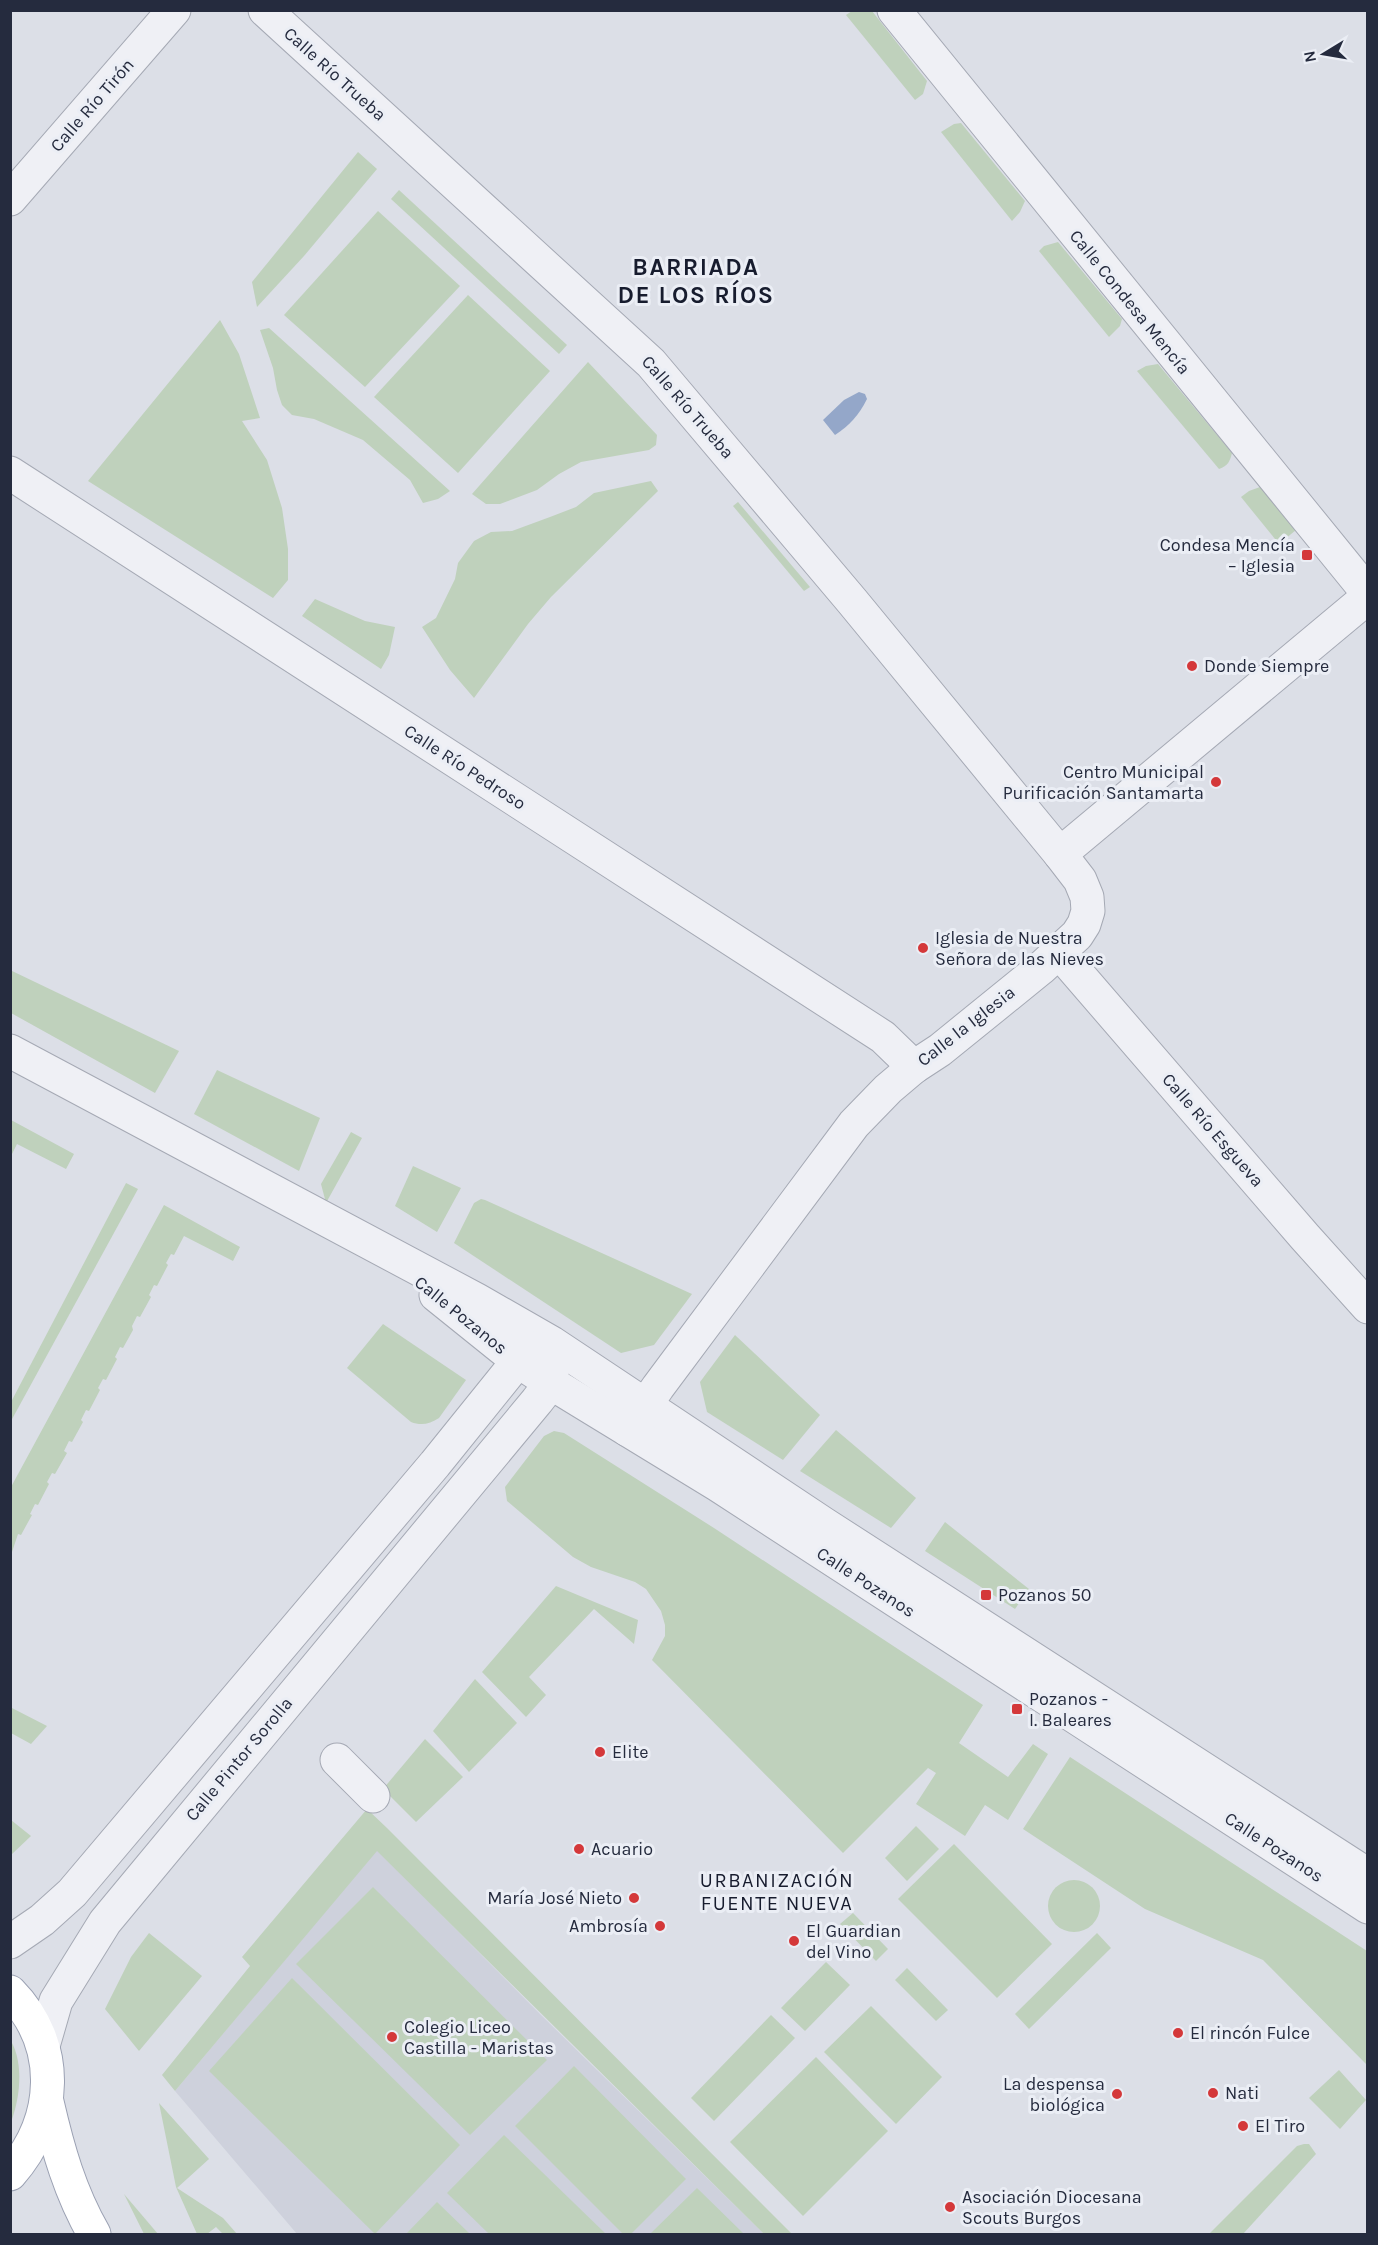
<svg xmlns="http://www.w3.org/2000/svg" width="1378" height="2245" viewBox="0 0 1378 2245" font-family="Karla,sans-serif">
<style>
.built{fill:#ced1dc}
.green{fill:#bfd1bc}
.water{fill:#94a7c9}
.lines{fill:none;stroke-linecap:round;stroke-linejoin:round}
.minor-casing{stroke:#a5a9b4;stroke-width:35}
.major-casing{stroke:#9ba1b3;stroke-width:35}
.minor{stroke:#eff0f5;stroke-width:33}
.major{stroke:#fff;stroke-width:33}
.poi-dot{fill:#d4383a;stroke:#ebeef5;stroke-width:2}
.labels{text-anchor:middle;stroke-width:6;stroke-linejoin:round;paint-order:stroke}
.street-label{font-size:18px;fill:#252b3e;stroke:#ebeef5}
.poi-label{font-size:18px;fill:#252b3e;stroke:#ebeef5;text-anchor:start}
.neighbourhood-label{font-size:20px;letter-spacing:1.5px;fill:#171c2e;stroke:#ebeef5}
.district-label{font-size:24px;font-weight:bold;letter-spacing:1.5px;fill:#171c2e;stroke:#ebeef5}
</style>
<rect width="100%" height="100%" fill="#dcdfe7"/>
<path class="built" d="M377,1850L541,2015L764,2234H297L175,2091Z"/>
<g class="green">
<path d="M852,11H872L927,81L923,94L915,100L846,15Z"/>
<path d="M961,123L1025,201L1020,212L1012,221L941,132L954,124Z"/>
<path d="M358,152L377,169L304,256L257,307L252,282Z"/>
<path d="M399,190L567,345L559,354L391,199Z"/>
<path d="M378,211L460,286L365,387L284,315Z"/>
<path d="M1058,242L1122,319L1120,326L1109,337L1039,251L1044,246Z"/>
<path d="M468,295L550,371L458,473L374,397Z"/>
<path d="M220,320L239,354L260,418L242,421L267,460L282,508L288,549V580L273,598L88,481Z"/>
<path d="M269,328L450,491L438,499L423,503L410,480L363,440L314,419L292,415L282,405L277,390L273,368L260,330Z"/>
<path d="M588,362L657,435L656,445L649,450L581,462L559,474L537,490L500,504H486L472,494Z"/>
<path d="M1158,364L1232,453C1230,461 1228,466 1219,469L1137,371L1146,366Z"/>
<path d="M651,481L658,491L551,597L528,624L474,698L450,670L422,627L436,618L455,579L458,563L474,541L491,532L512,531L550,517L576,507L594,493Z"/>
<path d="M1260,487L1296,530L1279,544L1241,497L1249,491Z"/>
<path d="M738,502L810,587L804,591L733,506Z"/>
<path d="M315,599L365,621L395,627L389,655L381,669L302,616Z"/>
<path d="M10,970L179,1051L155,1093L11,1013Z"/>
<path d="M217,1070L320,1118L299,1171L194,1114Z"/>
<path d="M11,1120L74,1154L66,1169L17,1144L11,1156Z"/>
<path d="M351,1132L362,1138L326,1203L321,1184Z"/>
<path d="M413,1166L461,1188L437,1232L395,1206Z"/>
<path d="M126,1183L138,1189L11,1421V1402Z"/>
<path d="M481,1199L485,1200L692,1294L654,1345L621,1353L454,1243L474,1203Z"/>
<path d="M164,1205L240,1247L233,1261L184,1236L174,1255L171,1254L166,1263L168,1265L157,1286L154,1285L149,1295L151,1297L140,1317L137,1316L132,1326L133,1330L123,1348L120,1347L115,1357L117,1359L106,1380L103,1379L98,1388L100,1390L89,1411L86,1410L81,1420L83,1422L72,1442L69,1441L64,1451L67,1453L55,1474L52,1473L47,1482L49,1484L38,1505L35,1504L30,1514L32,1515L21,1535L18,1534L11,1555V1487Z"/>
<path d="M383,1324L466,1380L439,1418C430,1424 421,1426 411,1422L347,1368Z"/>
<path d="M735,1335L820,1415L783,1460L707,1412L700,1382Z"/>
<path d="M836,1430L916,1498L891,1528L800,1471Z"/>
<path d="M554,1431L564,1433L714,1528L983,1705L959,1743L1008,1777L1033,1744L1048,1754L1008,1820L985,1805L965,1836L916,1804L936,1773L928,1768L843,1853L652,1660L665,1636V1625L661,1611L646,1589L635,1582L591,1567L573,1557L507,1501L505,1487L544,1436Z"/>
<path d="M945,1522L1029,1589L1015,1609L925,1551Z"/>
<path d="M556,1586L638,1620L634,1644L594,1609L529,1677L546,1695L526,1717L482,1672Z"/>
<path d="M475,1679L517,1723L469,1772L433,1731Z"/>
<path d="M10,1707L47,1726L31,1744L11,1733Z"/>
<path d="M425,1739L463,1777L416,1822L383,1789Z"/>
<path d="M1070,1757L1367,1951V2065L1263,1960L1145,1909L1023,1829Z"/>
<path d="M367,1809L387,1828L792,2234H764L377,1851L175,2091L162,2075L250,1966L242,1957Z"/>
<path d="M11,1820L31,1836L11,1855Z"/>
<path d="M916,1826L939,1849L907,1881L885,1858Z"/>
<path d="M954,1844L1052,1944L997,1998L898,1899Z"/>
<circle cx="1074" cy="1906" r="26"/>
<path d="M373,1887L547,2060L470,2135L296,1964Z"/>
<path d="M853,1913L888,1949L876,1961L840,1924Z"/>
<path d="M149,1933L202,1976L139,2051L105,2009L131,1957Z"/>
<path d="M1097,1933L1111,1948L1029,2029L1015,2014Z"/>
<path d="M826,1962L850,1985L805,2031L781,2008Z"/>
<path d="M907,1968L948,2010L936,2021L895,1980Z"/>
<path d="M292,1978L460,2145L375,2234L209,2071Z"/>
<path d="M871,2006L942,2077L896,2124L824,2052Z"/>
<path d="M771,2015L795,2038L714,2121L691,2098Z"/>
<path d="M11,2041C24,2064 20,2098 11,2122Z"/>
<path d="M816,2057L888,2131L803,2216L730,2142Z"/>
<path d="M574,2066L686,2179L631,2234H623L515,2126Z"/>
<path d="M1339,2070L1366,2100L1340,2129L1309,2098Z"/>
<path d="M159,2103L209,2159L177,2188L223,2218L237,2234H223L216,2227L207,2234H197L176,2187Z"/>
<path d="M504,2135L606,2234H489L447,2193Z"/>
<path d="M1304,2144H1309L1316,2154L1243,2234H1209L1297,2146Z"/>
<path d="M697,2188L744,2234H650Z"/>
<path d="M124,2194L158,2234H144Z"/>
<path d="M437,2202L470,2234H406Z"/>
</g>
<path class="water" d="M859,392L865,394L867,399C859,415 850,425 835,435L823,420L844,400Z"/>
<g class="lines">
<defs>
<g id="minor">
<path d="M265,10L651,363L852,601L1060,854L1080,880L1087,897L1088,911L1084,924L1077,935L1040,969L940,1050L914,1067L888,1089L854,1124L658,1387L628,1430"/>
<path d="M894,10L1368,593"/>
<path d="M10,199L174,10"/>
<path d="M10,473L883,1037L914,1067"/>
<path d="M1060,854L1368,597"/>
<path d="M1059,952L1305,1237L1368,1307"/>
<path d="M10,1051L477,1300L552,1343L824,1524L1368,1875"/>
<path d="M436,1295L518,1361L551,1383L718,1485L1368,1907"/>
<path d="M337,1760L373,1796"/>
<path d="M10,1942L42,1920L72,1893L435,1464L518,1361L536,1348"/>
<path d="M43,2046L56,2001L105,1922L537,1401L551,1383L553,1360"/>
</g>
<g id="major">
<path d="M10,1992C62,2045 58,2120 10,2174"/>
<path d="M47,2102C58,2150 70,2192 94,2234"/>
</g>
</defs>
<use href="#minor" class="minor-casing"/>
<use href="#major" class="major-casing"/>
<use href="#minor" class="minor"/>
<use href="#major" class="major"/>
</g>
<g class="poi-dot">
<rect x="1301" y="549" width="12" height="12" rx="3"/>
<circle cx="1192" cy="666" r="6"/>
<circle cx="1216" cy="782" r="6"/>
<circle cx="923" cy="948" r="6"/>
<rect x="980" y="1589" width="12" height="12" rx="3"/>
<rect x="1011" y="1703" width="12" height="12" rx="3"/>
<circle cx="600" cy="1752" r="6"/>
<circle cx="579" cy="1849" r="6"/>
<circle cx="634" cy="1898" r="6"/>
<circle cx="660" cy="1926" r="6"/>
<circle cx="794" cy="1941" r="6"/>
<circle cx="1178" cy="2033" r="6"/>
<circle cx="392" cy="2037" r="6"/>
<circle cx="1213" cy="2093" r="6"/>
<circle cx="1117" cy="2094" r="6"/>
<circle cx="1243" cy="2126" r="6"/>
<circle cx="950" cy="2207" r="6"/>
</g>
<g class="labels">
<g class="street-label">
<text transform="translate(335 74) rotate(42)" y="6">Calle Río Trueba</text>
<text transform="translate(92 105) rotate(-49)" y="6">Calle Río Tirón</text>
<text transform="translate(1130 302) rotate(51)" y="6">Calle Condesa Mencía</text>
<text transform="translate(688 407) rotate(49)" y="6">Calle Río Trueba</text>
<text transform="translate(465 767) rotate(33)" y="6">Calle Río Pedroso</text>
<text transform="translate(966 1026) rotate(-38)" y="6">Calle la Iglesia</text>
<text transform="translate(1213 1130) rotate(49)" y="6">Calle Río Esgueva</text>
<text transform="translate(461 1315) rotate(39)" y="6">Calle Pozanos</text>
<text transform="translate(866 1582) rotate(33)" y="6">Calle Pozanos</text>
<text transform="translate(239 1759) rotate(-50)" y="6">Calle Pintor Sorolla</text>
<text transform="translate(1274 1847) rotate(33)" y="6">Calle Pozanos</text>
</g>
<g class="poi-label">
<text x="1295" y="551" text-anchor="end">Condesa Mencía<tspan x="1295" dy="21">– Iglesia</tspan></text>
<text x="1204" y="672">Donde Siempre</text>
<text x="1204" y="778" text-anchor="end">Centro Municipal<tspan x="1204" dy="21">Purificación Santamarta</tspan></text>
<text x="935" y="944">Iglesia de Nuestra<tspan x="935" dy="21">Señora de las Nieves</tspan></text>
<text x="998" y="1601">Pozanos 50</text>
<text x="1029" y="1705">Pozanos -<tspan x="1029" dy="21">I. Baleares</tspan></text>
<text x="612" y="1758">Elite</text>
<text x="591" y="1855">Acuario</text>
<text x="622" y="1904" text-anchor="end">María José Nieto</text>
<text x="648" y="1932" text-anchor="end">Ambrosía</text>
<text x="806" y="1937">El Guardian<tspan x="806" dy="21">del Vino</tspan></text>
<text x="404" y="2033">Colegio Liceo<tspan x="404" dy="21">Castilla - Maristas</tspan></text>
<text x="1190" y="2039">El rincón Fulce</text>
<text x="1105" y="2090" text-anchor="end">La despensa<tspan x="1105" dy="21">biológica</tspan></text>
<text x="1225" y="2099">Nati</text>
<text x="1255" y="2132">El Tiro</text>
<text x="962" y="2203">Asociación Diocesana<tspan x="962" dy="21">Scouts Burgos</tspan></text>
</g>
<g class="neighbourhood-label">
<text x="777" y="1887">URBANIZACIÓN<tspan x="777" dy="23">FUENTE NUEVA</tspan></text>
</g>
<g class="district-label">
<text x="696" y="275">BARRIADA<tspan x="696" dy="28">DE LOS RÍOS</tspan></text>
</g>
</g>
<rect width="1378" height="2245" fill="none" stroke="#252b3e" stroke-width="24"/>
<g transform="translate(1324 54) rotate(259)" stroke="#ebeef5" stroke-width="4.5" paint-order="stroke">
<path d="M0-4.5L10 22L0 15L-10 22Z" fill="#252b3e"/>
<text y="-9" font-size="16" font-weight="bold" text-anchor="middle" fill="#252b3e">N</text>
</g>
</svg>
